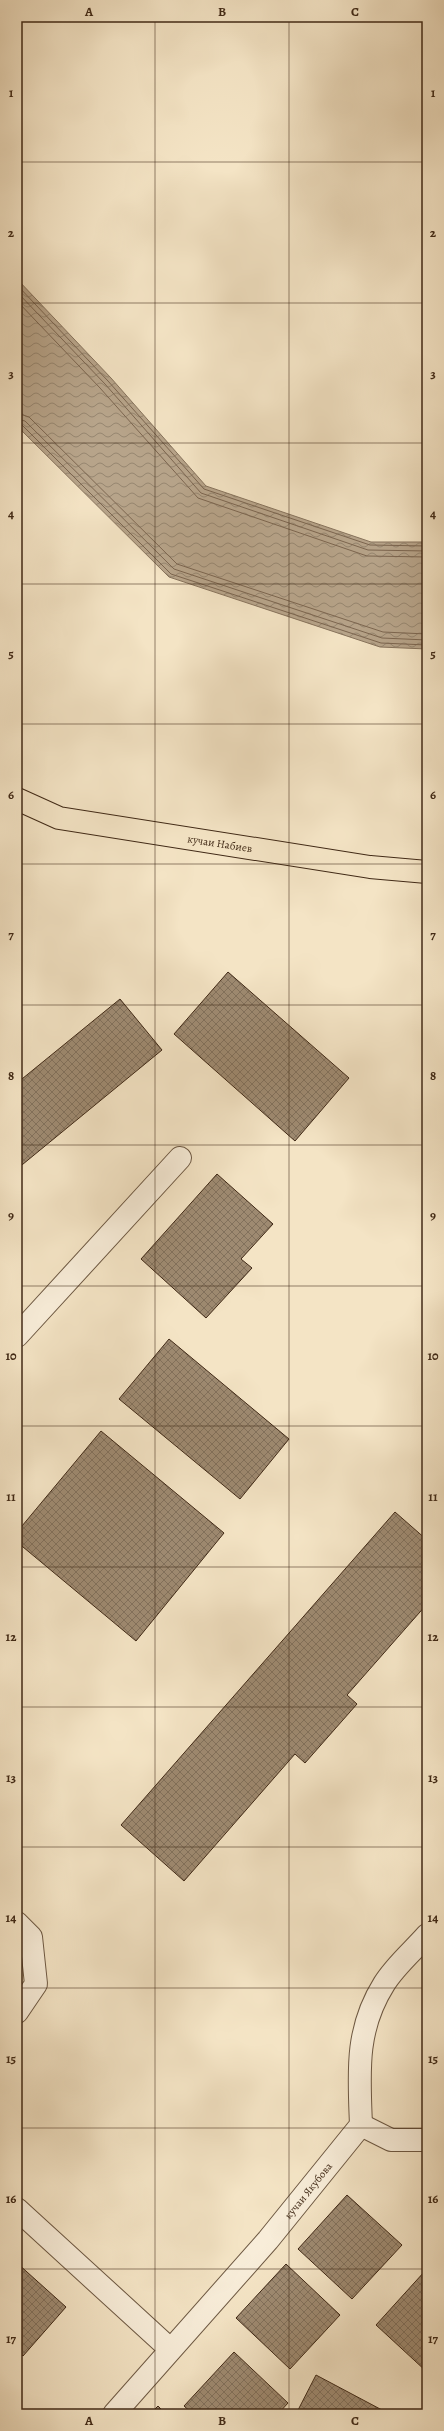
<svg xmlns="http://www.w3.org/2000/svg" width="444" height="2431" viewBox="0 0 444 2431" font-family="Alegreya,serif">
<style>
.water{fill:url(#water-waves);stroke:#87735c}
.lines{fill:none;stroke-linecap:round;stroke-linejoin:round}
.shore{stroke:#7c6650;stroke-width:1}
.building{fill:url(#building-cross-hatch);stroke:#402916}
.minor-casing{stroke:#6d5842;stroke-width:24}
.major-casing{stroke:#402916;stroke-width:24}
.minor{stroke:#f8edd9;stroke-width:22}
.major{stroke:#f4e4c5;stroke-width:22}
.grid{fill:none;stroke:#402916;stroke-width:1;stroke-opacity:0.55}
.labels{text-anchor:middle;stroke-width:4;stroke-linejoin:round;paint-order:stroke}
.street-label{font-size:11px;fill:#402916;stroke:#f8edd9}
.neatline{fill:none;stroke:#402916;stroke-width:1.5}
.grid-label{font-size:13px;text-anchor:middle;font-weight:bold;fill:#402916}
</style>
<defs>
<pattern id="water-waves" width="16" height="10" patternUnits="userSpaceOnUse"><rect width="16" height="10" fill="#b7a48a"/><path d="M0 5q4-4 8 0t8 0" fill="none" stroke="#968670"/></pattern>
<pattern id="building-cross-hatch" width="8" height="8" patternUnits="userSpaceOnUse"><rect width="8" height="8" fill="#9e8a71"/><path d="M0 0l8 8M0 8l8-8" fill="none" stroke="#82715c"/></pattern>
</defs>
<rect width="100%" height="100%" fill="#f4e4c5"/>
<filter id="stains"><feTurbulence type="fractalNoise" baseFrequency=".005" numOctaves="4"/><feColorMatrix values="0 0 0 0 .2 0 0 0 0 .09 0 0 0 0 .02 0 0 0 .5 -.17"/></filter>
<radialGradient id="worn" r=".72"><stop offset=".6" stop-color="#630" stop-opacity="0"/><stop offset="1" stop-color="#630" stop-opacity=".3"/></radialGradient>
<path class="water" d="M17,279L111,378L206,486L371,542H427V649L380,647L169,577L17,426Z"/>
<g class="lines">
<g class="shore">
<path d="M17,285L108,381L204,489L370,545L427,546"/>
<path d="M17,292L105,384L201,493L368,550L427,551"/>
<path d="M17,301L100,388L198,498L367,556L427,557"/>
<path d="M17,413L29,417L177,564L383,632L427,634"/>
<path d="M17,419L25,421L174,569L382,638L427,640"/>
<path d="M17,424L22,425L171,574L381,643L427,645"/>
</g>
</g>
<g class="building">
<path d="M228,972L349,1078L295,1141L174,1034Z"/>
<path d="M120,999L162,1050L17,1169V1083Z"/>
<path d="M217,1174L273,1224L241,1259L252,1268L206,1318L141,1259Z"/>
<path d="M169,1339L289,1439L240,1499L119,1399Z"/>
<path d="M101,1431L224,1533L136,1641L17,1542V1532Z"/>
<path d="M395,1512L427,1540V1604L347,1695L357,1704L305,1763L295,1754L184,1881L121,1825Z"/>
<path d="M347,2195L402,2245L352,2299L298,2249Z"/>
<path d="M17,2263L66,2307L23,2356L17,2351Z"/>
<path d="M286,2264L340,2315L290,2369L236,2318Z"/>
<path d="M425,2271L427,2272V2372L376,2325Z"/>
<path d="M234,2352L288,2403L278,2414H193L184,2406Z"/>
<path d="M316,2375L382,2410L380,2414H296Z"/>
<path d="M158,2406L166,2414H150Z"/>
</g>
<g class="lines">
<defs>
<g id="minor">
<path d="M17,1336L180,1158"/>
<path d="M17,1923L31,1937L36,1984L17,2012"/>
<path d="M361,2125L391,2140H427"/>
<path d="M17,2209L170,2349"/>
<path id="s1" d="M114,2414L268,2240L361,2125C359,2073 355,2030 384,1984C395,1966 413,1951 427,1935"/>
</g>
<g id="major">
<path id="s2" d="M17,799L59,818L370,867L427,872"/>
</g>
</defs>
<use href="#minor" class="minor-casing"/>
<use href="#major" class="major-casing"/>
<use href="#minor" class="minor"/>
<use href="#major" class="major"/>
</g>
<path class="grid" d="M155,17V2414M289,17V2414M17,162H427M17,303H427M17,443H427M17,584H427M17,724H427M17,864H427M17,1005H427M17,1145H427M17,1286H427M17,1426H427M17,1567H427M17,1707H427M17,1847H427M17,1988H427M17,2128H427M17,2269H427"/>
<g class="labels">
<g class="street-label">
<text dy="4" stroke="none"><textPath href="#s2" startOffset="209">кучаи Набиев</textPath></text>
<text dy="4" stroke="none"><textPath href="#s1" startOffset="296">кучаи Якубова</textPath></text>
</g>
</g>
<rect width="444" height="2431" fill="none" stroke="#f4e4c5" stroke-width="44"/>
<rect x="22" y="22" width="400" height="2387" class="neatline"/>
<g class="grid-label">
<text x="89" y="16">A</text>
<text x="222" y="16">B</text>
<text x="355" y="16">C</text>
<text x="11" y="97">1</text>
<text x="433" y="97">1</text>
<text x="11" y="237">2</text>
<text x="433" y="237">2</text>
<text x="11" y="378">3</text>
<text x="433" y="378">3</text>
<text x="11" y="518">4</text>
<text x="433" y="518">4</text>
<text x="11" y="658">5</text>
<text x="433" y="658">5</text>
<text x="11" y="799">6</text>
<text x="433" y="799">6</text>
<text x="11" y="939">7</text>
<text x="433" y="939">7</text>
<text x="11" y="1080">8</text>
<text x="433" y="1080">8</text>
<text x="11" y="1220">9</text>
<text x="433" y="1220">9</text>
<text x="11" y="1360">10</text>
<text x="433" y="1360">10</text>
<text x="11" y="1501">11</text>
<text x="433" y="1501">11</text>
<text x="11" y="1641">12</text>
<text x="433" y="1641">12</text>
<text x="11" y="1782">13</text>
<text x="433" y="1782">13</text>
<text x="11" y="1922">14</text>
<text x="433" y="1922">14</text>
<text x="11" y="2063">15</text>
<text x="433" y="2063">15</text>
<text x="11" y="2203">16</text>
<text x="433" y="2203">16</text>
<text x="11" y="2343">17</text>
<text x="433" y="2343">17</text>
<text x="89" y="2425">A</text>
<text x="222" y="2425">B</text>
<text x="355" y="2425">C</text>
</g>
<rect width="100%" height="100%" filter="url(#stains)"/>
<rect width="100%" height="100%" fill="url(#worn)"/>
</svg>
